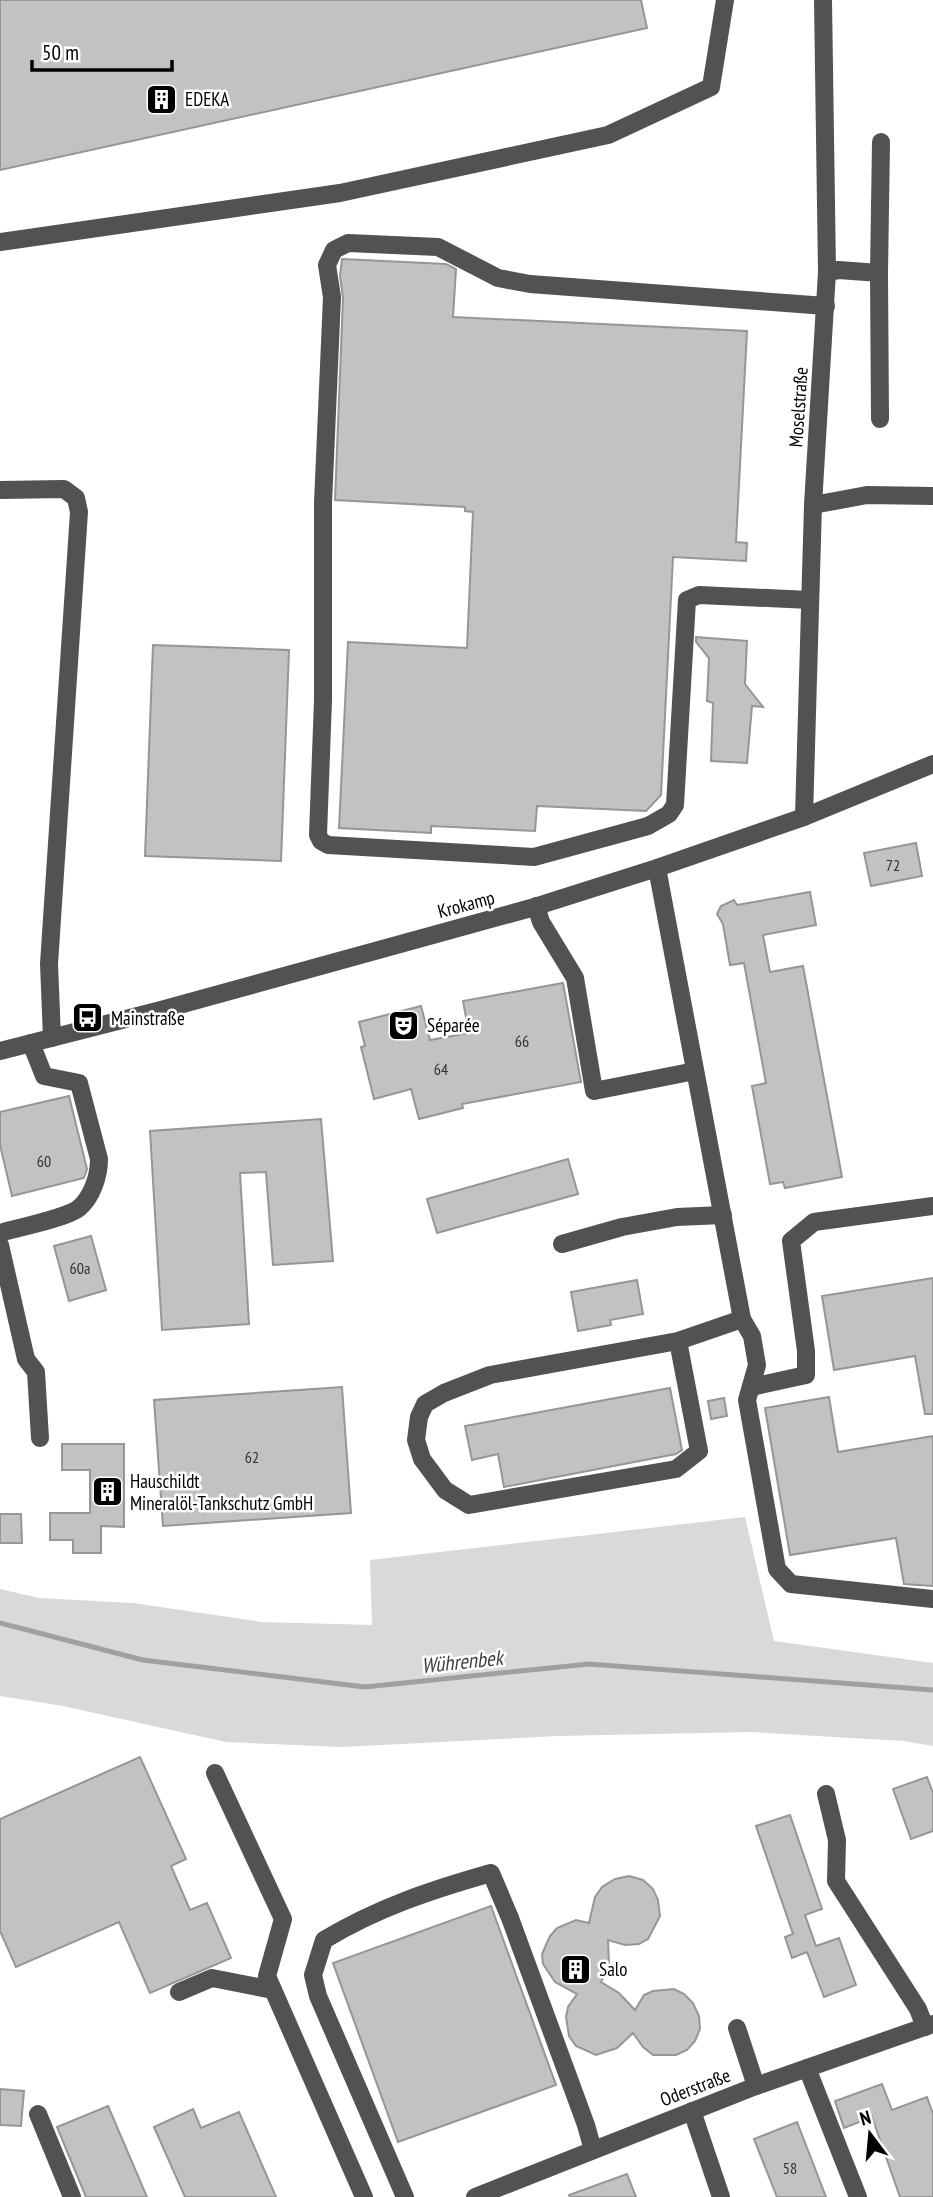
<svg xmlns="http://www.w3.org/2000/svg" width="933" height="2197" viewBox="0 0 933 2197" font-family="'PT Sans Narrow',sans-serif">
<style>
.green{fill:#d9d9d9}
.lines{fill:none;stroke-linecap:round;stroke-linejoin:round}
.stream{stroke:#a0a0a0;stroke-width:5}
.building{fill:#c2c2c2;stroke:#969696;stroke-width:2}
.minor{stroke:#525252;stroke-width:18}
.labels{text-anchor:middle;stroke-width:5;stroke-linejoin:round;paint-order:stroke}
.number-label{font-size:16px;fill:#303030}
.poi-label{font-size:19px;fill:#000;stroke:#fff;text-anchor:start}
.street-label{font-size:19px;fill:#000;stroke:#fff}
.water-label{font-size:21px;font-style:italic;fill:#414141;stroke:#fff}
</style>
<rect width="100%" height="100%" fill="#fff"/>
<path class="green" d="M745,1517L774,1641L933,1663V1746L904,1741L750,1732L558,1736L342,1747L226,1742L63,1706L0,1696V1589L39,1598L133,1603L262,1622L372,1625L370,1560Z"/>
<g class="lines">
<path class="stream" d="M0,1623L143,1660L365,1687L589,1664L933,1690"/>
</g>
<g class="building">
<path d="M0,0H641L647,28L0,170Z"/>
<path d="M342,259L446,264L456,269L453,317L747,331L736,542L747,543L746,561L673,557L661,795L646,811L537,806L535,831L431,826V833L339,828L348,642L467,648L473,512L465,511V507L335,500L343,298L340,276Z"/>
<path d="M696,637L747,641L745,684L763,707L752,706L747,763L711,761L713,703L707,701L709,658L696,642Z"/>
<path d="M153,645L289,650L281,861L145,856Z"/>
<path d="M916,843L922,876L871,886L864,853Z"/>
<path d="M810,892L816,925L763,935L770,972L803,966L842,1177L785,1188L783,1182L770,1184L752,1086L766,1083L744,963L730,965L723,924L717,914L721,906L734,900L737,905Z"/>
<path d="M563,983L581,1082L462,1104L463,1108L419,1119L411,1089L374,1099L361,1047L365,1046L359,1022L421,1006L430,1040L469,1033L463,1001Z"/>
<path d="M69,1096L87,1169L84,1178L12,1196L0,1145V1112Z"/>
<path d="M321,1119L333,1261L273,1265L266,1172L240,1173L249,1324L162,1330L150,1131Z"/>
<path d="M568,1159L578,1194L437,1233L427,1199Z"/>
<path d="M91,1236L106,1290L69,1301L54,1246Z"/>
<path d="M933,1278V1414H925L915,1356L834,1370L822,1296Z"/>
<path d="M637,1280L643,1314L610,1320L611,1325L578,1331L571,1292Z"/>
<path d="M342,1387L351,1513L163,1526L154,1400Z"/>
<path d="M670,1388L682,1450L676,1454L504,1487L498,1454L472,1460L465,1426Z"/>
<path d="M829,1397L838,1452L933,1436V1586L904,1584L896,1538L790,1555L765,1408Z"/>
<path d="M724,1398L727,1416L711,1419L708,1401Z"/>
<path d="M62,1444H124V1527L101,1526V1553H73V1540H50V1513H90V1470H62Z"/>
<path d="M0,1514H21L22,1543H0Z"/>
<path d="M140,1757L186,1859L171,1866L190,1910L207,1903L231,1958L150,1993L119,1922L16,1967L0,1931V1819Z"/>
<path d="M927,1777L933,1793V1831L911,1839L893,1789Z"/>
<path d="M790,1815L822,1909L805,1915L816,1946L839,1938L856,1985L824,1997L807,1952L792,1958L785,1937L793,1934L756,1826Z"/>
<path d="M629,1876L643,1880L653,1889L658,1900L660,1916L648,1939L639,1944L625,1945L608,1940L609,1965L601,1982L619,1993L635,2010L644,1995L653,1991L674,1989L684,1994L693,2003L699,2016L700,2029L695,2041L687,2050L676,2055H653L643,2047L633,2033L617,2048L596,2055L576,2046L569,2036L566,2017L568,2007L577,1994L555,1982L543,1964L542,1954L550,1936L557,1928L576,1920L589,1923L595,1897L602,1887L615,1879Z"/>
<path d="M491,1906L556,2085L398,2142L333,1963Z"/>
<path d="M882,2084L892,2110L927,2097L933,2114V2197H900L872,2117L844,2128L835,2101Z"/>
<path d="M0,2089L24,2091L21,2126L0,2125Z"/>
<path d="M108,2106L147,2197H86L57,2127Z"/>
<path d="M193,2109L201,2128L239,2112L276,2197H185L154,2127Z"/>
<path d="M797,2122L826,2197H777L754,2139Z"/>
<path d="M627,2174L636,2197H570L569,2195Z"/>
</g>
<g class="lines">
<g class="minor">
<path d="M0,242L340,193L608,135L711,87L725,0"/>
<path d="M827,272L839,270L879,273L880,419"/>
<path d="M879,273L881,142"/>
<path d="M0,490L64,489L76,498L79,512L49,964L52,1038"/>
<path d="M813,505L867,495L933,496"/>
<path d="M810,600L699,595L687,600L675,805L669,814L648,826L534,857L328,845L321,841L318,835L323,700V503L332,297L327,265L334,250L348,243L438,247L498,278L530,284L826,306"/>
<path d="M804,817L813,505L827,272L823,0"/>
<path d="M657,868L742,1319L752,1336L757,1365L747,1400L777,1569L791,1584L933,1599"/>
<path d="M536,906L541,922L575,978L594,1091L695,1071"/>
<path d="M0,1051L161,1010L531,908L657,868L804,817L933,764"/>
<path d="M0,1233C17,1228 67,1218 79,1208C92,1197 99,1176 99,1159L79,1083L44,1076L31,1043"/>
<path d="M562,1244L622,1227L677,1217L723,1215"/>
<path d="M0,1245L26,1359L36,1372L40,1438"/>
<path d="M678,1341L699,1451L676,1469L469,1505L445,1490L422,1459L416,1440L419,1417L425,1404L444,1393L490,1375L678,1341L742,1319"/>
<path d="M751,1387L806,1375V1351L791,1241L814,1222L933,1206"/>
<path d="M215,1773L283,1919L267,1976L364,2197"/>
<path d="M826,1794L837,1840L836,1881L918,2009L925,2027"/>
<path d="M179,1992L212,1978L273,1990"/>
<path d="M737,2028L756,2086"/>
<path d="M807,2068L858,2197"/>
<path d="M692,2111L721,2197"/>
<path d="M38,2114L72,2197"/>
<path d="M405,2197L318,1996L313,1975L324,1940C377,1908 431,1890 491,1873L510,1918L586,2125L593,2150"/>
<path d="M475,2197L756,2086L933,2024"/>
</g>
</g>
<defs>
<symbol id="building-square" viewBox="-11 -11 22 22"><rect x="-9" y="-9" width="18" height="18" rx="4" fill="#000" stroke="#fff"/><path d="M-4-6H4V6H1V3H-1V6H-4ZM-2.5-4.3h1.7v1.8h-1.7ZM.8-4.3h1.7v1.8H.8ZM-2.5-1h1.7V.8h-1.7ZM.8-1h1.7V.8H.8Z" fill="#fff"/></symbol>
<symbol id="bus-square" viewBox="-11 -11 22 22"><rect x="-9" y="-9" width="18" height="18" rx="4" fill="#000" stroke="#fff"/><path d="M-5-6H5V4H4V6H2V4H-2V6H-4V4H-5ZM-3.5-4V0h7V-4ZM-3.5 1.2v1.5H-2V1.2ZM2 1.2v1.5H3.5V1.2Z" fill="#fff"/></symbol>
<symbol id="theatre-square" viewBox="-11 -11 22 22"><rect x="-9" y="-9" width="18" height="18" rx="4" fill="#000" stroke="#fff"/><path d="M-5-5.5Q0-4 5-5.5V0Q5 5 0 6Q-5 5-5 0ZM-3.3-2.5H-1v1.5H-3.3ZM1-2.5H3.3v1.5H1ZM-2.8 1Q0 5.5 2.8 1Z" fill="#fff"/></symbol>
</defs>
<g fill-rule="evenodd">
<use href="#building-square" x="144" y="82" width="35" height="35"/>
<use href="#bus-square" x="70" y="1000" width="35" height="35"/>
<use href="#theatre-square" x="386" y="1008" width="35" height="35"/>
<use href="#building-square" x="90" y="1474" width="35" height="35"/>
<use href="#building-square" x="558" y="1952" width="35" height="35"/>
</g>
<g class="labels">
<g class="number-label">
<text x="893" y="871">72</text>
<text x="522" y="1047">66</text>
<text x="441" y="1075">64</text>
<text x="44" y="1167">60</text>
<text x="80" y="1274">60a</text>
<text x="252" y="1463">62</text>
<text x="790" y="2174">58</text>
</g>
<g class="poi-label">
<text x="185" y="106">EDEKA</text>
<text x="111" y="1025">Mainstraße</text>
<text x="427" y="1032">Séparée</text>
<text x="130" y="1488">Hauschildt<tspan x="130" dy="22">Mineralöl-Tankschutz GmbH</tspan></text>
<text x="599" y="1976">Salo</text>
</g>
<g class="street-label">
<text transform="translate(798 407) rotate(-86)" y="7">Moselstraße</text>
<text transform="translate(466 904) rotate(-15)" y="7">Krokamp</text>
<text transform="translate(695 2087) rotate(-21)" y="7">Oderstraße</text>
</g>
<g class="water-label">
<text transform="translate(462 1662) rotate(-6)" y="7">Wührenbek</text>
</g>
</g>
<g transform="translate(870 2134) rotate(344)" stroke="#ffffff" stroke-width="5" paint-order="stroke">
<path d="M0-5L12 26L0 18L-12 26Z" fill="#000000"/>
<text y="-10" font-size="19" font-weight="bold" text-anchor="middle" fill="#000000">N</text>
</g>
<path d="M32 60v10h140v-10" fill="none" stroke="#000000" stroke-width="3.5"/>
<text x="42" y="60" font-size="21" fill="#000000" stroke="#ffffff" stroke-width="5" paint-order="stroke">50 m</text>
</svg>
